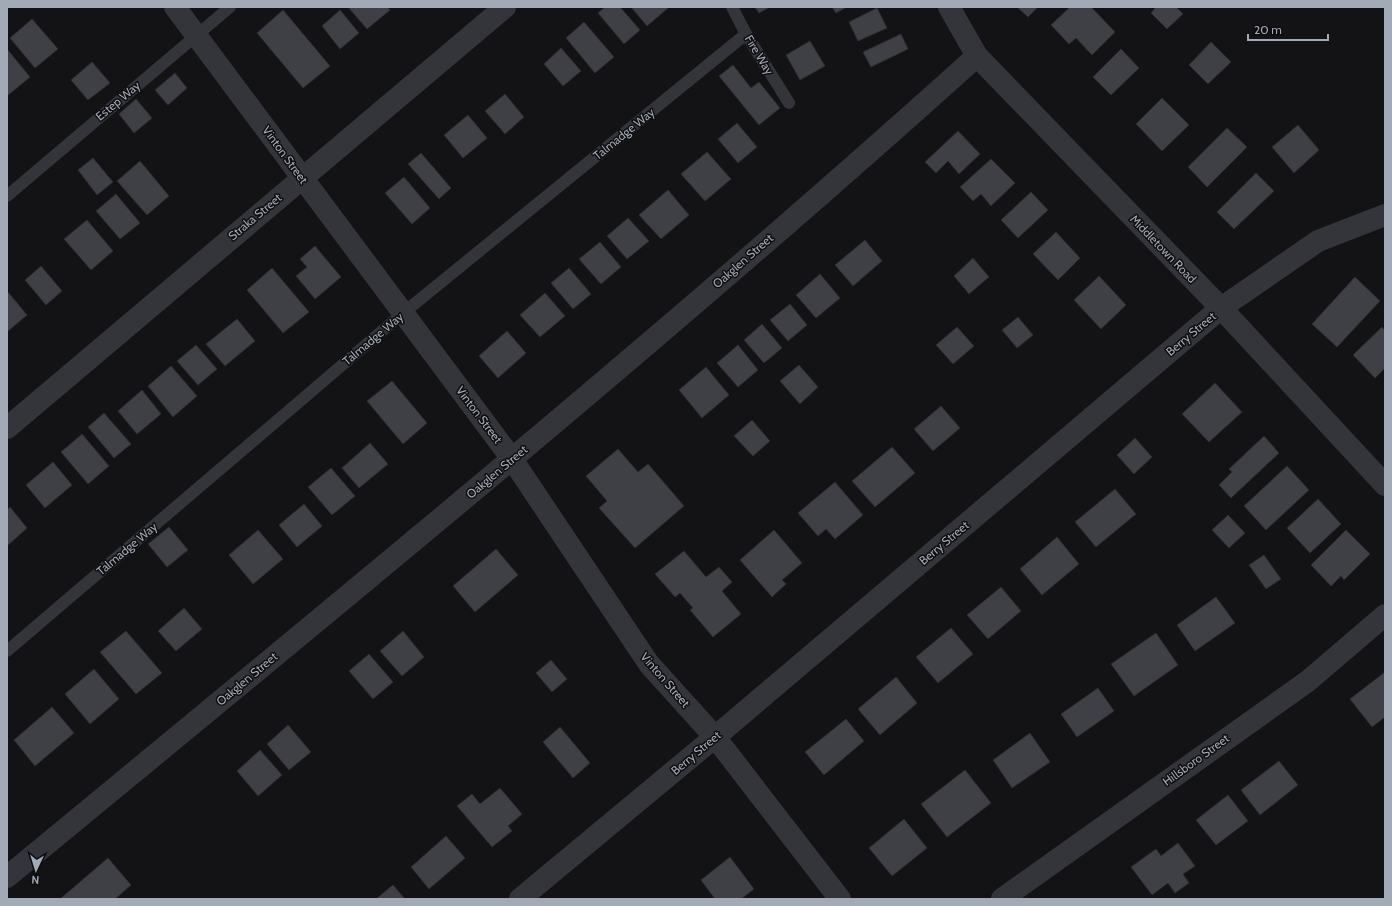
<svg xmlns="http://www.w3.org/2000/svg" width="1392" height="906" viewBox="0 0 1392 906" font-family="Cabin,sans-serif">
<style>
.building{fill:#3f4045;stroke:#2d2d31}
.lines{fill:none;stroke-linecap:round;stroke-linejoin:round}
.service{stroke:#34353a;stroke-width:12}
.minor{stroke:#34353a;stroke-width:22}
.tertiary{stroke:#34353a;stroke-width:22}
.labels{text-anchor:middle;stroke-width:3;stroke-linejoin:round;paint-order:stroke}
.street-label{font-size:12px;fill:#a3aab7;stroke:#0e0e10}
</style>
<rect width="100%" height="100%" fill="#131315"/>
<g class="building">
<path d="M348,7H387L390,10L367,29Z"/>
<path d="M605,7H620L640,30L624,44L598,13Z"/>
<path d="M631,7H667L668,8L647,26Z"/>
<path d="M755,7H770L759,13Z"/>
<path d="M832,7H847L836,13Z"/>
<path d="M1017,7H1038L1028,17Z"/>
<path d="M1070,7H1091L1115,32L1092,55L1076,38L1069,44L1051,25Z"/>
<path d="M1156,7H1176L1183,14L1167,29L1151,13Z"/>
<path d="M877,8L887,28L858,41L849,22Z"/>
<path d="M283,10L330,66L303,88L257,33Z"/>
<path d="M340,10L359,33L340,49L322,26Z"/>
<path d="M32,19L58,49L35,68L10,38Z"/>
<path d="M584,22L614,57L595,73L566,38Z"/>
<path d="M901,34L908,49L871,67L863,52Z"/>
<path d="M810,41L825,66L800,80L786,55Z"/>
<path d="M1211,42L1231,62L1208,84L1189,65Z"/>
<path d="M561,48L581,71L563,86L544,64Z"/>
<path d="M7,49L30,77L7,96Z"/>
<path d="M1121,49L1139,68L1111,95L1093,77Z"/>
<path d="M92,62L110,83L88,100L71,80Z"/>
<path d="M733,65L751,88L759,82L780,108L759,125L719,76Z"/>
<path d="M175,73L187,88L168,105L155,90Z"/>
<path d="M505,94L524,117L505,134L485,111Z"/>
<path d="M1162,98L1189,125L1162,151L1136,124Z"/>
<path d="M136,99L152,118L134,133L119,114Z"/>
<path d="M468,115L487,138L463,158L444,135Z"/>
<path d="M737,123L757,147L738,163L718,139Z"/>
<path d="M1298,125L1319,150L1294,173L1272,147Z"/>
<path d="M1227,128L1247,147L1207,187L1188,167Z"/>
<path d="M958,131L980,154L959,174L948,161L936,173L925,162Z"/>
<path d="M707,152L731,179L705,201L681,174Z"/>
<path d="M421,153L451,188L439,199L408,164Z"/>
<path d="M93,158L113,182L97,195L78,170Z"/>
<path d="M991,159L1015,183L991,206L981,194L973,201L960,187Z"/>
<path d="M140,161L169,196L147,215L117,181Z"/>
<path d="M1256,173L1274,191L1234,229L1217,212Z"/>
<path d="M404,177L430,208L412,224L385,193Z"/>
<path d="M668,190L689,215L661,239L639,215Z"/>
<path d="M1031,192L1048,210L1018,238L1001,220Z"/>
<path d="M116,194L140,223L120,239L96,211Z"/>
<path d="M628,218L649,241L627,259L607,236Z"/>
<path d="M87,220L113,251L91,270L64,239Z"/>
<path d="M1056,232L1080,258L1058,280L1033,254Z"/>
<path d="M865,240L882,261L853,286L835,265Z"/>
<path d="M600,242L621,267L601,284L579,259Z"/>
<path d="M315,246L341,277L315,299L296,276L307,267L300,259Z"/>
<path d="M973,258L989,277L969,294L954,276Z"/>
<path d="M41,266L62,291L46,305L25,280Z"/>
<path d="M272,268L309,312L283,333L247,290Z"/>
<path d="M569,268L591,294L573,309L551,283Z"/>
<path d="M820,274L840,298L816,318L796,295Z"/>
<path d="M1099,276L1126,305L1101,329L1074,300Z"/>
<path d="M1355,277L1380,301L1337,347L1312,324Z"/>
<path d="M7,291L27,315L7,332Z"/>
<path d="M545,293L565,316L540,337L520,315Z"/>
<path d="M790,304L807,325L788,341L770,320Z"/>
<path d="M1018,317L1033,335L1017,348L1002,330Z"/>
<path d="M237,319L255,341L225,366L206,344Z"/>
<path d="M762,324L782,348L764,363L744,340Z"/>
<path d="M957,327L974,346L953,364L936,345Z"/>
<path d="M1382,327L1385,331V368L1375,378L1353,355Z"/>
<path d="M507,331L526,353L498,378L479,356Z"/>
<path d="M196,345L217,369L198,385L177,361Z"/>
<path d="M738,345L758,370L738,387L717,363Z"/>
<path d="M799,365L818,387L800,404L780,381Z"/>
<path d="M171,366L197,396L173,417L148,386Z"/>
<path d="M706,367L729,395L702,418L679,390Z"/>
<path d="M392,381L427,423L403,444L367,401Z"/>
<path d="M1215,383L1242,412L1209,442L1182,414Z"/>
<path d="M142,390L161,414L137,434L118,411Z"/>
<path d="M941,406L960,428L933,451L914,429Z"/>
<path d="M104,413L131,444L114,458L88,427Z"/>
<path d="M752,420L770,441L753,456L734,436Z"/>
<path d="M82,434L109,466L88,484L61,452Z"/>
<path d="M1264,436L1279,453L1231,498L1219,485L1232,472L1229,469Z"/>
<path d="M1135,438L1152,457L1134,474L1117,455Z"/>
<path d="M370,443L388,464L359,488L342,468Z"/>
<path d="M892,447L915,473L875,507L852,481Z"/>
<path d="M618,449L638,472L648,464L684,506L635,548L599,508L607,501L586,476Z"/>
<path d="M53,462L72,485L45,508L26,485Z"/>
<path d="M1287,466L1309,490L1266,530L1244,506Z"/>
<path d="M331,468L355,496L332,515L308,487Z"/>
<path d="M835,482L863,515L835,539L826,529L818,536L798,513Z"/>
<path d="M1115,489L1136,514L1096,547L1075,522Z"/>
<path d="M1318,499L1341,524L1310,553L1287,528Z"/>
<path d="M304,504L322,526L297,547L279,525Z"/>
<path d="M10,507L27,528L7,546V510Z"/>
<path d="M1228,515L1245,533L1229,548L1212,530Z"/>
<path d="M169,527L188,550L167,567L148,544Z"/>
<path d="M258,530L283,559L253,584L229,555Z"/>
<path d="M774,530L802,563L782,580L786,584L772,597L740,560Z"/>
<path d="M1346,530L1370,554L1344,580L1341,576L1331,586L1311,565Z"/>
<path d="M1057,537L1079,564L1042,595L1020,569Z"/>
<path d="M496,549L518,575L475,612L453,586Z"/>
<path d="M684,551L706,577L719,567L732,582L722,591L741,614L713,637L690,610L693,608L680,593L675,597L655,574Z"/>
<path d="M1264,555L1281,579L1266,589L1249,565Z"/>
<path d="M1001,587L1021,611L988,639L967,615Z"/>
<path d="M1216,597L1235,623L1195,651L1177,625Z"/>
<path d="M184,608L202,629L176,651L158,631Z"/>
<path d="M951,628L973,654L938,683L916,657Z"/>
<path d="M126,631L162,673L136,694L100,652Z"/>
<path d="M403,631L424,657L402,676L380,651Z"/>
<path d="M1156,633L1178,665L1134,696L1111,664Z"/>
<path d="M369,654L393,682L373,699L349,671Z"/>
<path d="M551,660L567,679L552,692L536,673Z"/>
<path d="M94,669L119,699L90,724L65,694Z"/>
<path d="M1385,672V717L1372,727L1350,699Z"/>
<path d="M896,677L917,703L880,735L858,709Z"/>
<path d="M1098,688L1114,711L1077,737L1061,714Z"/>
<path d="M52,707L74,733L35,766L14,740Z"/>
<path d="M846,719L864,741L824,775L805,752Z"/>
<path d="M288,725L311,752L289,770L267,744Z"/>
<path d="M560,727L590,763L573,778L543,742Z"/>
<path d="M1030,733L1050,762L1012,788L993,760Z"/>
<path d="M260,750L282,775L258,796L237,771Z"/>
<path d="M1279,761L1298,785L1260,815L1241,790Z"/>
<path d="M965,770L991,803L947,837L921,804Z"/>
<path d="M500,788L522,814L508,826L512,831L492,847L457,806L472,794L480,804Z"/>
<path d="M1228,795L1248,821L1216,845L1196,820Z"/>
<path d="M904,819L927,848L892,876L869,848Z"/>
<path d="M446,836L465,858L429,889L411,867Z"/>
<path d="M1178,843L1195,866L1183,874L1189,883L1175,893L1168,883L1152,895L1131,867L1156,849L1161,856Z"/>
<path d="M730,857L754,889L741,899H715L701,880Z"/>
<path d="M108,858L131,885L115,899H60Z"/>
<path d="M393,885L405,899H376Z"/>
</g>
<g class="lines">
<g class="service">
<path d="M732,7L746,34L789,103"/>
<path d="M7,196L230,7"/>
<path d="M7,651L402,314L746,34"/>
</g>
<g class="minor">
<path d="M175,7L512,459L649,664L715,737L840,899"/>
<path d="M7,428L505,7"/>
<path d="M7,877C334,607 662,340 977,56"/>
<path d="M1002,899L1308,681L1385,615"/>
</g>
<g class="tertiary">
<path d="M949,7L977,56L1221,308L1385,485"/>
<path d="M520,899L715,737L1221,308L1318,241L1385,215"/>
</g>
</g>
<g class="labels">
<g class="street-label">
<text transform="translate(759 55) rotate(59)" y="4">Fire Way</text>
<text transform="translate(118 101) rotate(-40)" y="4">Estep Way</text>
<text transform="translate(624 134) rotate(-39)" y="4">Talmadge Way</text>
<text transform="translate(285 155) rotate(54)" y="4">Vinton Street</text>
<text transform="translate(255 217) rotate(-40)" y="4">Straka Street</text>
<text transform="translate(1163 249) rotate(46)" y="4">Middletown Road</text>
<text transform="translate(743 261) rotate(-41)" y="4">Oakglen Street</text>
<text transform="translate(1191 334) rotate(-40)" y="4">Berry Street</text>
<text transform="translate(373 339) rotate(-40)" y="4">Talmadge Way</text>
<text transform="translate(479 415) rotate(53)" y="4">Vinton Street</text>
<text transform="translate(497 472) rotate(-40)" y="4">Oakglen Street</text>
<text transform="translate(944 543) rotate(-40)" y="4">Berry Street</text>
<text transform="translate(127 549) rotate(-40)" y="4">Talmadge Way</text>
<text transform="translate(247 679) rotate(-40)" y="4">Oakglen Street</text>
<text transform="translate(665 680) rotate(49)" y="4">Vinton Street</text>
<text transform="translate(696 753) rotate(-40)" y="4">Berry Street</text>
<text transform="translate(1196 760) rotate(-36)" y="4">Hillsboro Street</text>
</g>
</g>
<rect width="1392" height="906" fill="none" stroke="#a3aab7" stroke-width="16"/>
<g transform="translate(36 870) rotate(184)" stroke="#0e0e10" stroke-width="3" paint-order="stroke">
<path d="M0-3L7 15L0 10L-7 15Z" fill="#a3aab7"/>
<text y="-6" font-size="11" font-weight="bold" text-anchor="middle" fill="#a3aab7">N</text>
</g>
<path d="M1248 34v6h80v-6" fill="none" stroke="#a3aab7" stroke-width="2"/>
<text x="1254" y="34" font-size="12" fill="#a3aab7" stroke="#0e0e10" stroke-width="3" paint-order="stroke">20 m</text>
</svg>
